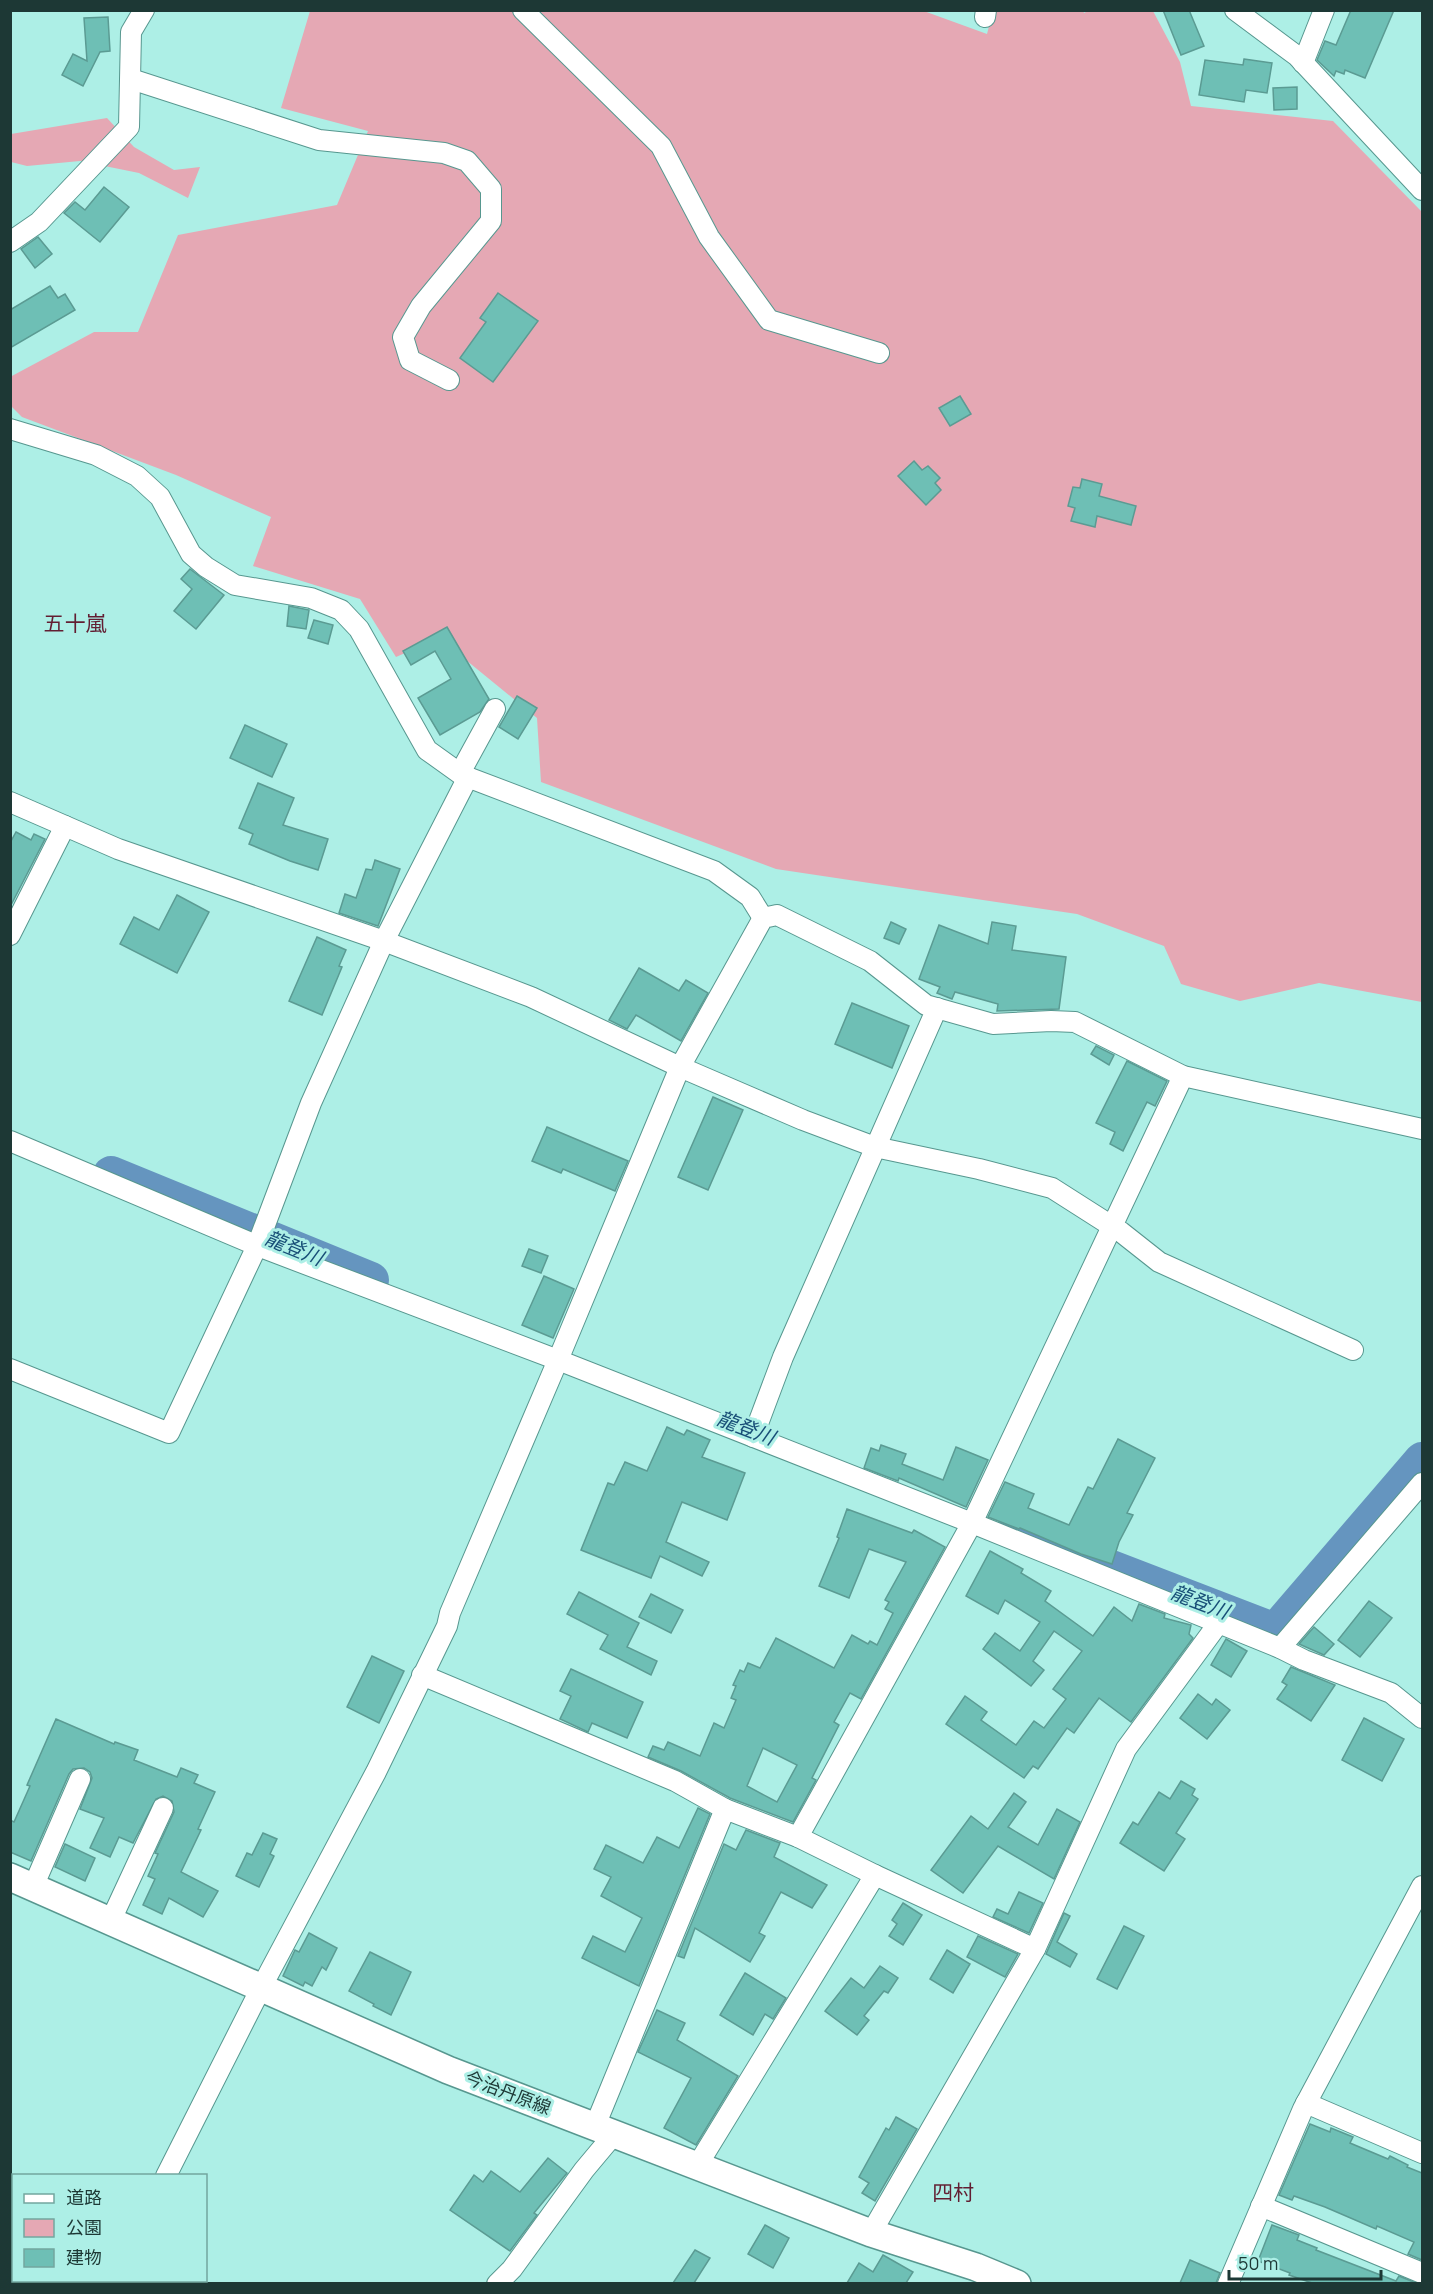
<svg xmlns="http://www.w3.org/2000/svg" width="1433" height="2294" viewBox="0 0 1433 2294" font-family="Manrope,'Noto Sans JP',sans-serif">
<style>
.green{fill:#e5a8b4}
.lines{fill:none;stroke-linecap:round;stroke-linejoin:round}
.river{stroke:#6595bf;stroke-width:36}
.building{fill:#6ebfb5;stroke:#5b9b93;stroke-width:1.5;fill-rule:evenodd}
.street-casing{stroke:#57978f;stroke-width:22}
.secondary-casing{stroke:#57978f;stroke-width:30}
.street{stroke:#fff;stroke-width:20}
.secondary{stroke:#fff;stroke-width:27}
.labels{text-anchor:middle;stroke-width:6;stroke-linejoin:round;paint-order:stroke}
.street-label{font-size:18px;fill:#1d3835;stroke:#adefe6}
.water-label{font-size:20px;font-style:italic;fill:#184e77;stroke:#adefe6}
.quarter-label{font-size:21px;fill:#621e32;stroke:#adefe6}
</style>
<rect width="100%" height="100%" fill="#adefe6"/>
<g class="green">
<path d="M921,10L987,34L993,11L1083,10L1084,13L1090,10L1153,11L1180,62L1191,106L1333,121L1422,212V1002L1319,983L1240,1001L1181,984L1164,946L1077,914L776,869L541,782L537,718L439,638L396,657L360,599L253,566L271,517L176,475L22,417L11,406L10,377L94,332H138L178,235L337,205L368,131L281,108L310,11Z"/>
<path d="M107,118L134,147L174,170L200,167L188,198L139,173L80,161L27,166L11,162V134Z"/>
</g>
<g class="lines">
<g class="river">
<path d="M111,1174L371,1280"/>
<path d="M1015,1531L1275,1631L1422,1460"/>
</g>
</g>
<g class="building">
<path d="M1163,10H1189L1204,46L1181,55Z"/>
<path d="M1351,10H1394L1365,78L1345,70L1344,74L1336,71L1334,76L1317,60L1325,41L1336,45Z"/>
<path d="M108,17L110,51L100,52L83,86L62,75L73,54L87,61L84,18Z"/>
<path d="M1244,59L1272,63L1267,93L1246,90L1244,102L1199,95L1205,60L1243,65Z"/>
<path d="M1297,87V109L1274,110L1273,88Z"/>
<path d="M104,187L129,207L100,242L64,213L75,202L85,210Z"/>
<path d="M38,237L52,254L35,268L21,249Z"/>
<path d="M50,286L58,298L65,294L75,310L10,348V310Z"/>
<path d="M498,293L538,321L493,382L460,358L486,322L480,318Z"/>
<path d="M960,396L971,414L950,426L939,408Z"/>
<path d="M914,461L922,470L928,466L940,478L935,483L941,490L926,505L898,476Z"/>
<path d="M1082,479L1102,484L1099,496L1136,506L1131,525L1097,516L1095,527L1071,521L1075,508L1068,506L1073,487L1080,488Z"/>
<path d="M190,569L224,595L196,629L174,611L192,589L181,579Z"/>
<path d="M289,606L309,610L306,629L287,626Z"/>
<path d="M314,620L333,625L328,644L308,638Z"/>
<path d="M447,627L489,699L480,712L440,735L418,698L451,679L435,651L411,665L403,651Z"/>
<path d="M517,696L537,708L518,739L499,727Z"/>
<path d="M245,725L287,744L272,777L230,758Z"/>
<path d="M258,783L294,798L283,825L328,839L318,870L290,861L249,844L253,834L239,828Z"/>
<path d="M16,832L31,840L34,834L45,839L10,907V843Z"/>
<path d="M375,860L400,869L378,926L339,913L345,894L356,898L366,869L372,870Z"/>
<path d="M177,895L209,912L177,973L120,944L134,917L159,930Z"/>
<path d="M891,922L906,929L899,944L884,938Z"/>
<path d="M992,922L1016,926L1012,950L1066,957L1059,1009L997,1011L998,1004L955,992L952,999L937,993L940,987L919,979L939,925L988,944Z"/>
<path d="M317,937L346,950L339,966L342,967L322,1015L289,1001Z"/>
<path d="M639,968L679,991L686,980L708,993L681,1041L636,1015L627,1029L609,1020Z"/>
<path d="M852,1003L909,1026L892,1068L835,1044Z"/>
<path d="M1096,1046L1114,1055L1109,1065L1091,1054Z"/>
<path d="M1127,1061L1167,1081L1155,1106L1147,1102L1123,1151L1110,1144L1115,1132L1096,1123Z"/>
<path d="M713,1097L743,1110L708,1190L678,1177Z"/>
<path d="M547,1127L628,1161L615,1191L563,1169L561,1173L532,1161Z"/>
<path d="M529,1249L548,1256L541,1273L522,1266Z"/>
<path d="M544,1276L574,1289L553,1338L522,1325Z"/>
<path d="M667,1427L684,1435L687,1430L710,1440L702,1457L745,1473L727,1520L682,1502L666,1542L709,1562L702,1576L660,1556L651,1578L581,1550L608,1483L614,1485L625,1462L647,1471Z"/>
<path d="M1118,1439L1155,1458L1127,1513L1133,1515L1119,1542L1112,1564L1081,1554L1020,1528L1019,1529L988,1517L1005,1482L1034,1494L1028,1508L1069,1525L1088,1487L1093,1489Z"/>
<path d="M881,1445L906,1454L902,1464L943,1480L956,1447L988,1460L966,1507L899,1478L898,1481L864,1468L871,1448L879,1451Z"/>
<path d="M847,1509L912,1533L914,1530L945,1547L861,1699L850,1693L834,1722L839,1725L812,1778L816,1780L793,1822L730,1798L681,1771L648,1757L653,1746L664,1750L668,1742L700,1756L714,1723L724,1728L736,1700L731,1698L736,1686L733,1685L740,1670L744,1672L748,1663L760,1668L776,1638L834,1668L852,1635L868,1644L870,1641L877,1645L893,1613L885,1609L889,1602L885,1600L906,1562L869,1549L849,1598L819,1586L839,1538L837,1537ZM763,1748L797,1765L777,1802L747,1786Z"/>
<path d="M990,1551L1023,1569L1021,1573L1051,1591L1045,1601L1093,1636L1114,1607L1132,1621L1139,1604L1165,1614L1164,1618L1191,1625L1189,1634L1193,1638L1131,1722L1099,1698L1074,1733L1067,1728L1038,1769L1033,1766L1024,1778L946,1724L965,1696L987,1712L981,1720L1016,1745L1034,1721L1044,1728L1066,1699L1053,1689L1082,1651L1054,1631L1033,1661L1044,1670L1031,1686L983,1649L995,1633L1020,1651L1040,1622L1005,1600L998,1614L966,1596Z"/>
<path d="M579,1592L639,1623L627,1647L657,1661L651,1675L600,1649L608,1635L567,1614Z"/>
<path d="M651,1594L683,1610L671,1633L639,1617Z"/>
<path d="M1369,1601L1392,1618L1360,1657L1338,1640Z"/>
<path d="M1314,1627L1334,1644L1324,1655L1299,1644Z"/>
<path d="M1226,1639L1247,1651L1231,1677L1211,1665Z"/>
<path d="M372,1656L404,1671L379,1723L347,1707Z"/>
<path d="M1291,1667L1335,1685L1311,1721L1277,1699L1287,1685L1282,1682Z"/>
<path d="M571,1669L643,1702L627,1738L592,1723L588,1732L560,1719L571,1696L560,1691Z"/>
<path d="M1198,1694L1212,1705L1216,1699L1230,1710L1207,1739L1180,1718Z"/>
<path d="M1364,1718L1404,1739L1382,1781L1342,1760Z"/>
<path d="M56,1719L114,1744L115,1742L138,1750L134,1760L177,1777L181,1768L198,1775L194,1783L215,1792L198,1829L201,1830L181,1872L218,1891L203,1917L169,1898L162,1914L143,1905L155,1879L148,1876L158,1854L155,1853L174,1812L172,1801L163,1796L156,1799L133,1843L119,1837L110,1857L90,1848L104,1818L80,1809L92,1778L90,1772L84,1768L73,1769L69,1774L31,1861L10,1852V1820L14,1822L30,1786L27,1785Z"/>
<path d="M1181,1781L1195,1789L1192,1795L1198,1799L1176,1833L1185,1839L1164,1871L1120,1843L1133,1822L1138,1825L1159,1792L1170,1799Z"/>
<path d="M1014,1793L1026,1802L1008,1827L1038,1845L1057,1809L1080,1822L1054,1879L998,1846L963,1893L931,1870L971,1816L988,1829Z"/>
<path d="M698,1808L710,1814L639,1986L582,1958L593,1936L625,1952L642,1918L601,1896L611,1877L594,1869L606,1845L643,1863L657,1837L679,1848Z"/>
<path d="M746,1830L780,1843L774,1857L827,1885L812,1908L781,1892L759,1933L765,1936L750,1962L695,1928L684,1958L678,1956L724,1844L736,1850Z"/>
<path d="M263,1833L277,1839L270,1854L274,1856L259,1887L236,1876L247,1853L252,1855Z"/>
<path d="M65,1844L95,1858L85,1881L55,1867Z"/>
<path d="M1019,1892L1043,1903L1029,1933L993,1917L997,1909L1008,1914Z"/>
<path d="M903,1903L922,1915L903,1945L889,1936L897,1924L892,1920Z"/>
<path d="M1064,1913L1070,1916L1057,1942L1077,1954L1070,1967L1046,1954Z"/>
<path d="M1124,1926L1144,1936L1117,1989L1097,1979Z"/>
<path d="M309,1933L337,1948L326,1970L322,1967L312,1986L305,1982L303,1986L283,1976L295,1950L299,1952Z"/>
<path d="M978,1936L1018,1954L1005,1977L967,1957Z"/>
<path d="M947,1950L970,1964L953,1993L930,1979Z"/>
<path d="M370,1952L411,1972L391,2015L373,2006L374,2004L349,1991Z"/>
<path d="M880,1966L898,1978L888,1993L884,1991L864,2016L869,2020L857,2035L825,2011L851,1978L864,1988Z"/>
<path d="M745,1973L786,1998L773,2019L765,2014L753,2035L720,2015Z"/>
<path d="M657,2010L685,2023L677,2040L738,2076L696,2145L664,2128L691,2078L638,2052Z"/>
<path d="M896,2117L917,2129L875,2201L862,2193L869,2183L859,2177L886,2128L889,2130Z"/>
<path d="M1310,2124L1330,2132L1331,2128L1353,2137L1350,2143L1388,2159L1390,2156L1408,2165L1407,2167L1422,2173V2260L1408,2254L1414,2242L1377,2226L1376,2229L1325,2207L1294,2196L1292,2200L1279,2195Z"/>
<path d="M548,2158L567,2173L534,2213L537,2215L510,2251L450,2210L474,2175L483,2182L491,2171L520,2192Z"/>
<path d="M765,2225L789,2238L773,2268L748,2254Z"/>
<path d="M1272,2225L1299,2235L1297,2240L1317,2248L1316,2250L1396,2281L1399,2276L1416,2283H1312L1289,2275L1290,2273L1258,2261Z"/>
<path d="M695,2250L710,2258L694,2283H673Z"/>
<path d="M883,2255L913,2272L906,2283H847L859,2263L873,2272Z"/>
<path d="M1190,2260L1220,2273L1216,2283H1180Z"/>
</g>
<g class="lines">
<defs>
<g id="street">
<path d="M523,10L661,146L709,237L769,320L879,353"/>
<path d="M1235,10L1297,56L1422,190"/>
<path d="M985,17L986,10"/>
<path d="M1303,63L1324,10"/>
<path d="M131,79L319,140L444,153L467,161L491,189V221L421,306L403,337L410,360L449,380"/>
<path d="M10,242L39,222L129,127L131,32L144,10"/>
<path d="M10,429L96,455L137,476L160,497L191,554L206,567L235,585L311,598L341,610L359,629L427,750L462,775L714,871L750,897L763,918"/>
<path d="M460,773L495,709"/>
<path d="M10,802L118,849L381,940L531,997L680,1067L803,1120L875,1147L979,1169L1052,1188L1121,1232L1159,1262L1353,1350"/>
<path d="M10,935L65,826"/>
<path d="M10,1141L263,1248L558,1360L972,1523L1280,1648L1304,1660L1391,1693L1422,1718"/>
<path d="M10,1369L169,1433L257,1246L311,1103L384,941L468,777"/>
<path d="M753,1437L783,1357L937,1008"/>
<path d="M1280,1648L1422,1483"/>
<path d="M422,1675L675,1781L725,1809"/>
<path d="M798,1837L972,1523L1183,1076"/>
<path d="M875,1875L1035,1949"/>
<path d="M33,1887L80,1779"/>
<path d="M111,1920L163,1808"/>
<path d="M1306,2103L1422,2153"/>
<path d="M595,2126L725,1809L798,1837L875,1875L697,2166"/>
<path d="M166,2176L261,1988L376,1772L447,1626L450,1613L558,1360L680,1067L763,918L777,915L870,961L926,1005L993,1024L1051,1021L1075,1022L1183,1076L1422,1129"/>
<path d="M1261,2206L1422,2273"/>
<path d="M10,2228L14,2229"/>
<path d="M871,2233L1035,1949L1126,1749L1218,1624"/>
<path d="M127,2280L132,2284"/>
<path d="M110,2284L112,2280"/>
<path d="M497,2284L512,2269L584,2170L615,2133"/>
<path d="M1228,2284L1303,2109L1422,1886"/>
</g>
<path id="secondary" d="M10,1877L448,2070L871,2233L976,2267L1017,2284"/>
</defs>
<use href="#street" class="street-casing"/>
<use href="#secondary" class="secondary-casing"/>
<use href="#street" class="street"/>
<use href="#secondary" class="secondary"/>
</g>
<g class="labels">
<g class="street-label">
<text transform="translate(508 2093) rotate(21)" y="6">今治丹原線</text>
</g>
<g class="water-label">
<text transform="translate(294 1248) rotate(22)" y="7">龍登川</text>
<text transform="translate(746 1428) rotate(21)" y="7">龍登川</text>
<text transform="translate(1200 1602) rotate(21)" y="7">龍登川</text>
</g>
<g class="quarter-label">
<text x="75" y="631">五十嵐</text>
<text x="953" y="2200">四村</text>
</g>
</g>
<rect width="1433" height="2294" fill="none" stroke="#1d3835" stroke-width="24"/>
<rect x="12" y="2174" width="195" height="108" fill="#adefe6" stroke="#73a69f" stroke-width="1.5"/>
<rect x="24" y="2194" width="30" height="9" fill="#ffffff" stroke="#73a69f" stroke-width="1.5"/>
<text x="66" y="2204" font-size="18" fill="#1d3835">道路</text>
<rect x="24" y="2219" width="30" height="18" fill="#e5a8b4" stroke="#73a69f" stroke-width="1.5"/>
<text x="66" y="2234" font-size="18" fill="#1d3835">公園</text>
<rect x="24" y="2249" width="30" height="18" fill="#6ebfb5" stroke="#73a69f" stroke-width="1.5"/>
<text x="66" y="2264" font-size="18" fill="#1d3835">建物</text>
<path d="M1229 2270v9h152v-9" fill="none" stroke="#1d3835" stroke-width="3"/>
<text x="1238" y="2270" font-size="18" fill="#1d3835" stroke="#adefe6" stroke-width="4.5" paint-order="stroke">50 m</text>
</svg>
